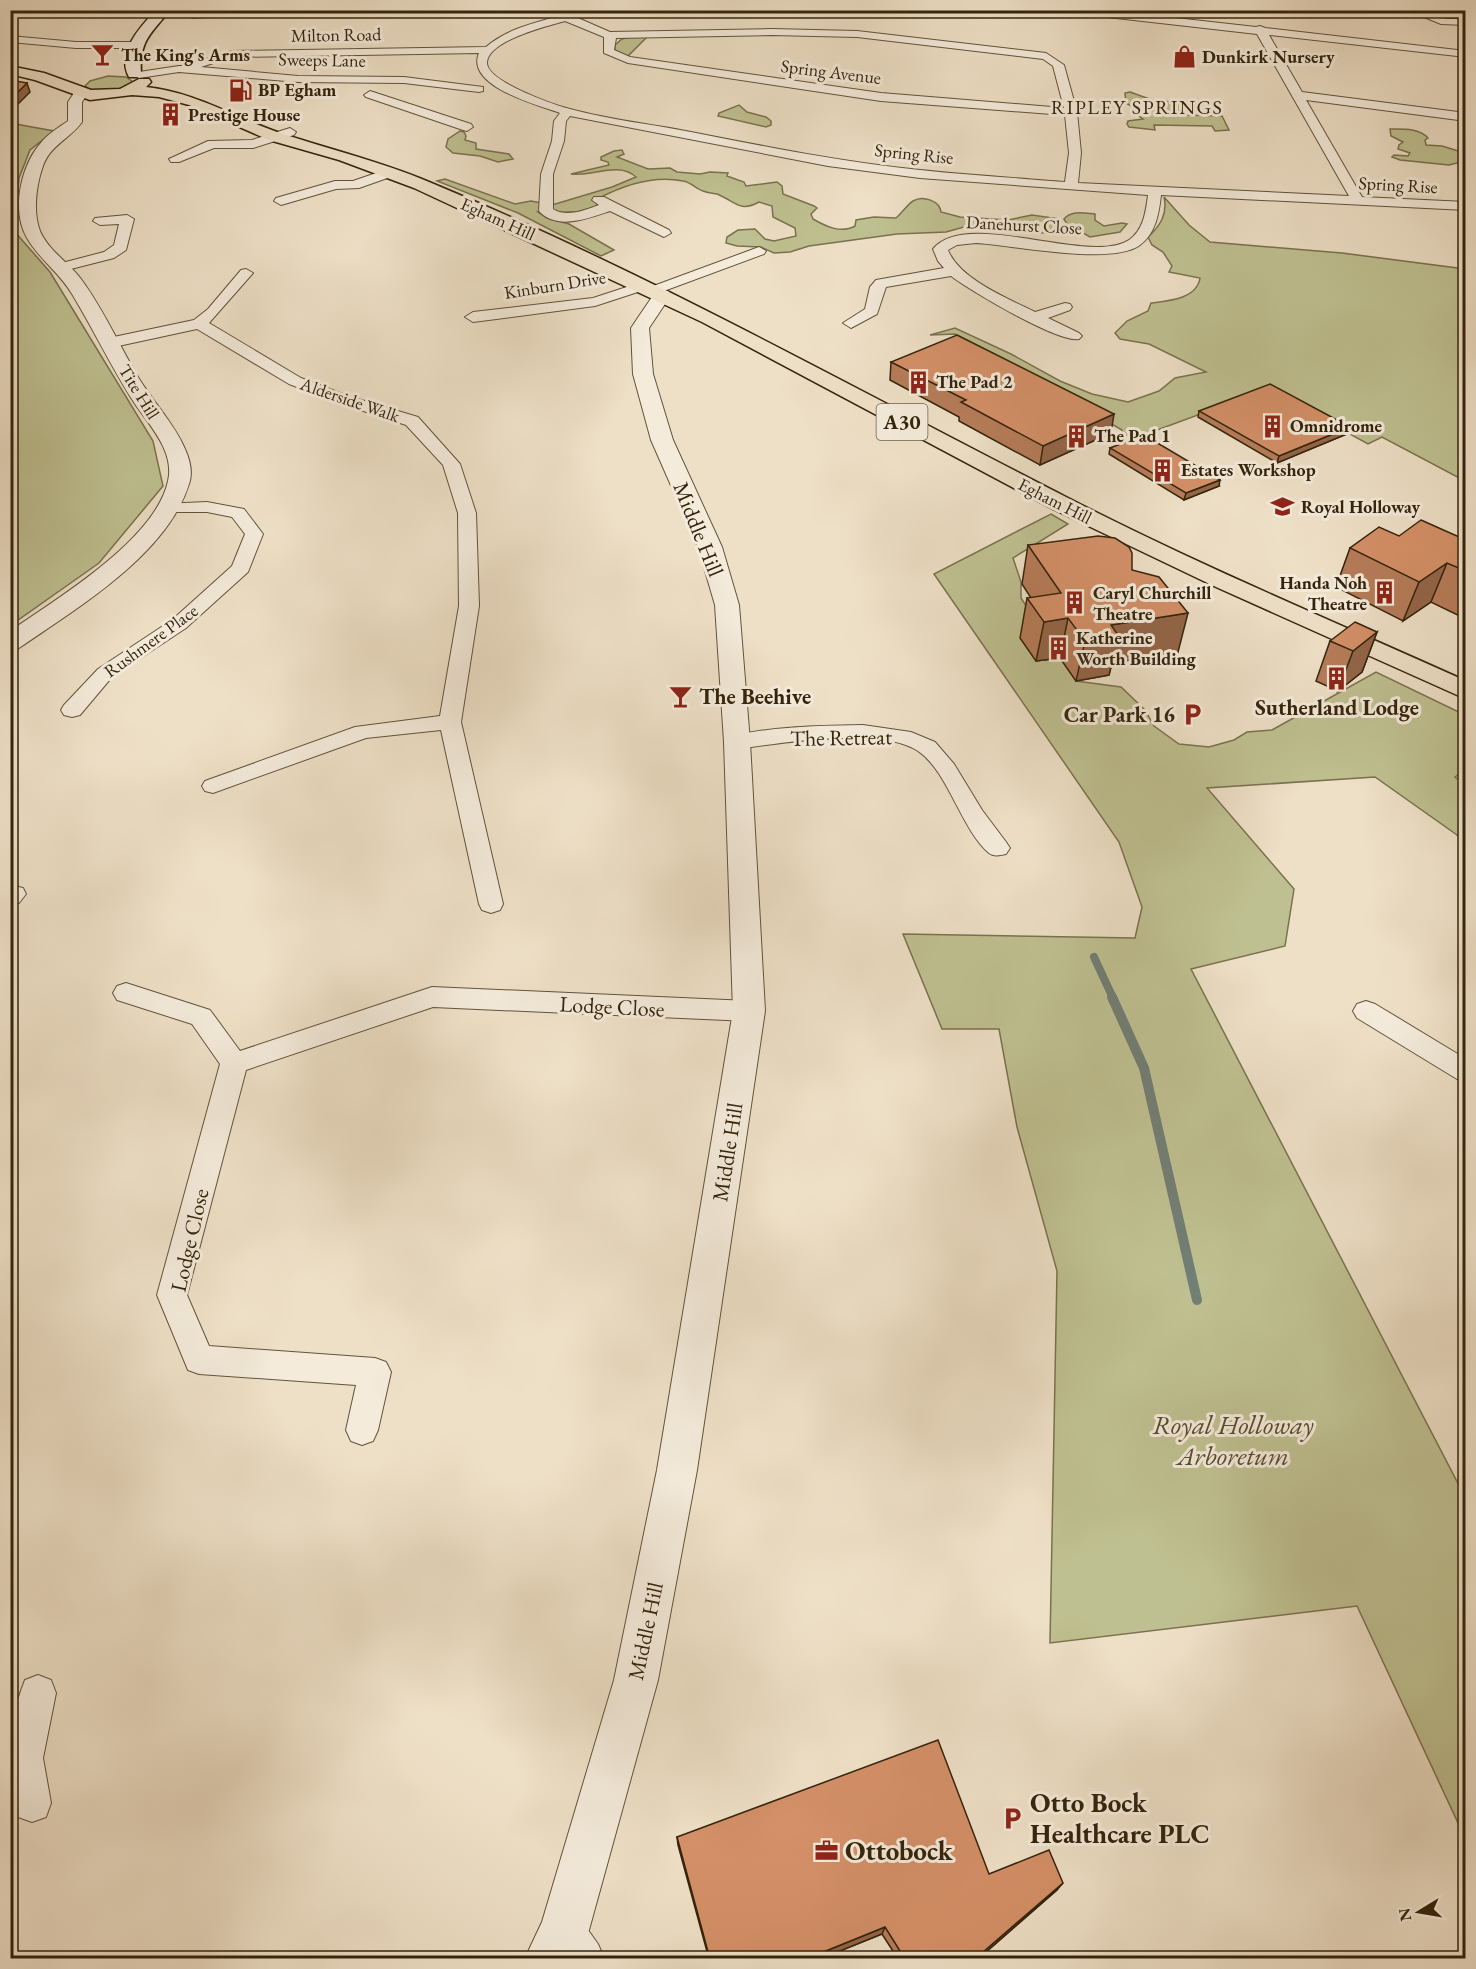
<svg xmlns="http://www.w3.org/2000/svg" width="1476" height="1969" viewBox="0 0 1476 1969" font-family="'EB Garamond',serif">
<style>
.green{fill:#bfc091;stroke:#7a724e;stroke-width:1.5}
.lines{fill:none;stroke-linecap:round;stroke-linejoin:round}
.stream-far1{stroke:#727f75;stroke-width:8}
.stream{stroke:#727f75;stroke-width:10}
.minor-casing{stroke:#62533b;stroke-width:2}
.tertiary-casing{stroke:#62533b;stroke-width:2}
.secondary-casing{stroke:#34240c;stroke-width:3}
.primary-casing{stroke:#34240c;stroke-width:3}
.minor{fill:#f4ebdb;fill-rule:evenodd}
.tertiary{fill:#f4ebdb;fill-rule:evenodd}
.secondary{fill:#f4ebdb;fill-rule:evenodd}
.primary{fill:#eee0c7;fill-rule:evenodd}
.wall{fill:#b67c59;stroke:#34240c;stroke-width:1.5}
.shaded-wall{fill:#946549;stroke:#34240c;stroke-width:1.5}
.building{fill:#d49068;stroke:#34240c;stroke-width:1.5}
.labels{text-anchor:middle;stroke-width:6;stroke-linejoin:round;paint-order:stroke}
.far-street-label{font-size:18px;fill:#34240c;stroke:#f4ebdb}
.far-poi-label{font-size:18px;font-weight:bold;fill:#34240c;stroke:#f4ebdb;text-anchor:start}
.far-neighbourhood-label{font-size:20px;letter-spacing:1.5px;fill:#34240c;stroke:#f4ebdb}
.shield{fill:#f4ebdb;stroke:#6e604a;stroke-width:1.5}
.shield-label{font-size:21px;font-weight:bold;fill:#34240c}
.street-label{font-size:22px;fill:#34240c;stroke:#f4ebdb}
.poi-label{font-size:22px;font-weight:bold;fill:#34240c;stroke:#f4ebdb;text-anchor:start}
.near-park-label{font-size:27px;font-style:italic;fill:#574b2d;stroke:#f4ebdb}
.near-poi-label{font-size:27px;font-weight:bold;fill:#34240c;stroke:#f4ebdb;text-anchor:start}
</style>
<rect width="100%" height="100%" fill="#eee0c7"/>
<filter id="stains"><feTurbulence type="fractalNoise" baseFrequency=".00333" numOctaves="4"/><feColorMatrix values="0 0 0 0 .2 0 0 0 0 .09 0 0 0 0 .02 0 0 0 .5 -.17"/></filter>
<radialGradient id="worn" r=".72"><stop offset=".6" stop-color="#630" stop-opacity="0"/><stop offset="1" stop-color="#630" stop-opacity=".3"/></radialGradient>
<g class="green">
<path d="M638,35H649L627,57L615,51V45L622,39Z"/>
<path d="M108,76L126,77L133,82C120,90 98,97 85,86L90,81Z"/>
<path d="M1130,92L1155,101L1182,102L1184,115L1222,116L1229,130L1215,131L1212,126L1154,125L1155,130L1129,127L1127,124L1128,121L1143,119L1136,114L1138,110L1126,103L1125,93Z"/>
<path d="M739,105L747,112L766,117L771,121V125L766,127L718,116L719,113Z"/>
<path d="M10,123L54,131L30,150L19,178L15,232L50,272L153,441L163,486L99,563L11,625Z"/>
<path d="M1390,129C1403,129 1419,128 1428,138L1425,140L1426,145L1442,146L1465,153V161L1449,165L1400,160L1392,157L1394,155L1408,156L1410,153L1398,149L1399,145L1403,142L1391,136Z"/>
<path d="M460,131L464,132L466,136L465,140L476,143V149L509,154L513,159L498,162L480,156L453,153L446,147L448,139Z"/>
<path d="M622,150L624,154L617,157L648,169L670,168L677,172L700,174L710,172L728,173L727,176L744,182L746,186L777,182L782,186L783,194L814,206L817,208L811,214L813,219C825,226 841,234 855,226L856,220L874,217L896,218C901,214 908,204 913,201C923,195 940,201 941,212L960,217L1008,220L1032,215L1060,219L1057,226L1064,228L1067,224L1064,219C1071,210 1084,213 1095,214V220L1104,226L1122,223L1127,224L1120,232L1090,237L1078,230L1044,233L1010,230L1002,226L964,227L946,232L897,234L809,246L790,252L774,253L761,247L737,246L726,243L727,237L738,230L755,229L765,239L774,241L796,236L795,228L773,217L772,206L759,202C739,213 735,201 717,194C713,193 708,193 703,191C696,189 691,182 683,181C655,175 624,185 599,198L596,207L577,212H538L547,218L569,224L614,250L601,256L518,213L437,181L445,179L515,204L531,201L552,205L612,187L636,177C618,161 593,177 571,174L609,165L608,162L601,160V157L614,151Z"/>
<path d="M1164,197L1189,225L1210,242L1342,253L1465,269V481L1382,437L1368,444L1268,389L1141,436L1123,435L1122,430L955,334L930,335L955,328L1011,354L1060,381L1092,394L1128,402L1159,391L1175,378L1206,372L1149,344L1120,339L1115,333L1127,321L1148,311L1151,303C1168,301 1197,299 1200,278L1169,272L1172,266L1163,252L1152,245L1148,237C1160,226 1168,214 1164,197Z"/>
<path d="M1051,514L1068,524L1013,558L1021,582V598L1044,634L1021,639L1036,661L1060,658L1076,681L1121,687L1145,710L1154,726L1179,744L1209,747L1234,740L1247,732L1272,730L1376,672L1465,715V770L1455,777L1465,785V845L1457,835L1375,777L1207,788L1294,889L1285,946L1191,969L1465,1497V1838L1357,1606L1050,1643L1057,1271L1017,1127L999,1029H942L903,934L1135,938L1142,907L1119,842L934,574Z"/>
</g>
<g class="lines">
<path class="stream-far1" d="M1094,957L1113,998"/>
<path class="stream" d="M1112,997L1144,1068L1197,1300"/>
<defs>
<g id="minor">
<path d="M548,10L571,15L610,32L772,29L857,31L1046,53L1064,65L1077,112L1081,153L1078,183L1349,196L1257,34L1072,13L1067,10H1104L1256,27L1260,26L1265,28L1466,51V57L1269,35L1302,92L1466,113V121L1306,100L1362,197L1466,202V210L1161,195C1159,213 1156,233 1140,245C1112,266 1013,245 976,243L957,245L948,250C959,279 1009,299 1035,312L1065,303L1070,304L1072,307L1070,310L1048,318L1079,333L1082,336L1079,339C1060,344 969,290 951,276L886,287L877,314L851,328L843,323L865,309L870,287L876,280L944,268L938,261L933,249C967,208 1089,266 1129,240C1144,230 1146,210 1148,195L920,178L828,166L570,116L566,121L564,141L553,174V209C567,218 585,210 599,205L592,200L594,197H604L669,230L671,233L664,237L610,211C589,218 557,231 539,211L541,174L552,141L554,121L560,113C537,105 465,86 479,53L232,57L201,67L298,76L404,77L483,87V91L479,92L404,83L298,82L179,72L139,78L133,75L139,72L179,66H189L190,64L231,51L486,47C506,30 530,24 555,17L548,14ZM565,21L604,37V53L628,63L881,101L1065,115L1069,153L1065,182C1017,178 968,175 920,170C843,162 767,147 691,132C651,124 610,120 570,109C554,105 485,81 487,62C489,40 548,26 565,21ZM772,35L857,37L1043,59L1053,66L1064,108L881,93L630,57L614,50L616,38Z"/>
<path d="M1407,10H1423L1446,19H1466V25L1441,24Z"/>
<path d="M10,36L76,42H135L140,45L135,48H76L10,42Z"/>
<path d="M370,91L471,124L473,127L467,131L463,130L366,97L364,95Z"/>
<path d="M290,128L296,132L294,135L253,148H214L179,162H171L169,159L208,141L252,140Z"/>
<path d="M388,169L394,173L393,176L359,188L336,189L281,205L274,201L276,198L335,181H353Z"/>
<path d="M127,215L134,219L126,250L114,258L63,271L58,270L56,267L58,264L104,252L114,245L119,224L100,225L93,221L95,218Z"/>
<path d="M759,247L766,251L764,254L653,295L648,294L647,289L595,306L473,322L465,317L473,312L593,298L642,282L647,283L648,288Z"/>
<path d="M246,269L253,273L209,323L301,378L348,396L418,417L460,464L476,513L479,606L461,722L503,904L500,910L491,913L482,910L479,904L441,730L366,738L213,793L205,791L202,786L205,781L355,727L440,716L459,606L458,513L443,465L406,425L336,402L289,384L197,329L109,348L101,343L109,338L194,320L208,309L241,270Z"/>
<path d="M207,502L244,509L263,534L248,572L186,628L112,677L80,715L72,717L64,715L61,710L64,705L98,669L172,620L232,566L245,534L232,517L207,512H162L159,508L162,504Z"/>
<path d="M863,725L911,732L935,742L954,764L982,810L1006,842L1010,848L1006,854C1000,855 994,857 989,853C961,829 948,771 918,751C880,726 782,743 737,749L729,747L726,742L729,737C772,726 820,726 863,725Z"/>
<path d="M14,886L23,888L26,894L19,903L10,905V887Z"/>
<path d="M126,983L210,1010L240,1051L432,987L749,1001L758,1004L762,1011L758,1018L749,1021L433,1007L246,1070L187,1295L209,1346L375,1358L386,1362L391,1372L378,1430L373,1441L362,1445L351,1441L346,1430L356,1385L199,1374L188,1370L157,1295L220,1064L192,1024L117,1000L113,993L117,986Z"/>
<path d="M1366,1001L1375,1004L1466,1059V1082L1457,1079L1357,1018L1353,1011L1357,1004Z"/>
<path d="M38,1675L51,1680L56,1693L43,1758L51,1803L46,1817L32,1822L18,1817C2,1777 9,1719 25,1680Z"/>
<path d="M564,1910L578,1916L598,1944L604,1958H560L550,1944L544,1930L550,1916Z"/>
</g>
<g id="tertiary">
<path d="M81,89L88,93L82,102V122C69,140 49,145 42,169C36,187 33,213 40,231C48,250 69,263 81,279C104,310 119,345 138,377C153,402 174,423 185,449C190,460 193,473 189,484C167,555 77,608 19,648L10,650V631C57,599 156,539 168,481C175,452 150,426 135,404C112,369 94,330 72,294C60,273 39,259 27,238C11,211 21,166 40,144C47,134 58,128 68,121V102L76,90Z"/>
<path d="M662,290L668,291L671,295L649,328L653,374L673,440L722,547L739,605L750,742L765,1011L697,1470L658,1680L589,1930L576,1958H525L542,1922L614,1680L657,1470L733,1011L724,742L715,605L698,547L651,440L633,374L631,328L656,291Z"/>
</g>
<path id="secondary" d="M156,10H170C151,34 139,40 141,74L139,77H129C116,53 140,27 156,10Z"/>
<path id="primary" d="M10,66L44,73L91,90L120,89L139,79H149L151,82L146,87C196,92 237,119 283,134C332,150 382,162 429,182C649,273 856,390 1068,498C1198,565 1333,621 1466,681V699L1216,587L1055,510L702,322L414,188L339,160L269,140L189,105L159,97L132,95L90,100L35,80L10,74Z"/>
</defs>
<use href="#minor" class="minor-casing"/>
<use href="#tertiary" class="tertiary-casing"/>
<use href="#secondary" class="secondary-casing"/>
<use href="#primary" class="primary-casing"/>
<use href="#minor" class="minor"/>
<use href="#tertiary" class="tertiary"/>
<use href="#secondary" class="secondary"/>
<use href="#primary" class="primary"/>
</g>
<g class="wall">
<path d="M190,10H235L234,16L192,18Z"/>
<path d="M891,362L1111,433L1040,465L959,421V417L890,380Z"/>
<path d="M1199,411L1350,427L1347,434L1277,463L1198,417Z"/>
<path d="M1110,448L1219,486L1184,500L1109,454Z"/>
<path d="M1399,536L1466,540V619L1431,602L1403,621L1336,587L1350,548Z"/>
<path d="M1028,545L1132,570L1178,652L1112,663L1109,675L1076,681L1060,658L1036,661L1020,638L1027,598H1031L1022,584Z"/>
<path d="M1377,632L1362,672L1338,691L1316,681L1330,641Z"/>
<path d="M677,1837L989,1874L1057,1890L978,1959H898L882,1934L820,1959H709L678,1845Z"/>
</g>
<g class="shaded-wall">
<path d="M27,83L30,92L10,112V100Z"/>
<path d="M1114,414L1111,433L1040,465L1043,446Z"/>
<path d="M1350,427L1347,434L1277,463L1279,456Z"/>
<path d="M1220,480L1219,486L1184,500L1186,493Z"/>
<path d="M1447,563L1431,602L1403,621L1419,582Z"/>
<path d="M1188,613L1178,652L1112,663L1109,675L1076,681L1085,641L1111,625Z"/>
<path d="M1068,618L1060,658L1036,661L1044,622Z"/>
<path d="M1377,632L1362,672L1338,691L1353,651Z"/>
<path d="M1063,1883L1057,1890L978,1959H975Z"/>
<path d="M885,1927L882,1934L820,1959H806Z"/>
</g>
<g class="building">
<path d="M10,80L27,83L10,100Z"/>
<path d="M957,335L1114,414L1043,446L961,402L966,400L891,362Z"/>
<path d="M1270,384L1350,427L1279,456L1199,411Z"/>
<path d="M1144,435L1220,480L1186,493L1110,448Z"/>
<path d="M1421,520L1466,540V571L1447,563L1419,582L1350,548L1379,527L1399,536Z"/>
<path d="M1098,536L1115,538L1129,547L1132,553V570L1159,577L1188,613L1111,625L1118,635L1085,641L1068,618L1044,622L1027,598L1061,593L1028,545Z"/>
<path d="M1355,622L1377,632L1353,651L1330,641Z"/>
<path d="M938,1740L989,1874L1049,1850L1063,1883L975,1959H905L885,1927L806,1959H710L677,1837Z"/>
</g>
<defs>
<symbol id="bar-bare" viewBox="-9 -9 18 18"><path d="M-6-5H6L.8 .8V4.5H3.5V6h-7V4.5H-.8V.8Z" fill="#8f2418" stroke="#f4ebdb" stroke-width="2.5" paint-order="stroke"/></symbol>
<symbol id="shop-bare" viewBox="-9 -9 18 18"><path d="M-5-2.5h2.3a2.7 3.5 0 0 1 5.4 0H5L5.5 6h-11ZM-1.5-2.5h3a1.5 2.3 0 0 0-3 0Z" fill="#8f2418" stroke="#f4ebdb" stroke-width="2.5" paint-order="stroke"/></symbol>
<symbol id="fuel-bare" viewBox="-9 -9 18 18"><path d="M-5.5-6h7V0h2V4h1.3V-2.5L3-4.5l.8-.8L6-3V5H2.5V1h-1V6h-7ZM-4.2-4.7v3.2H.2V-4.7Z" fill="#8f2418" stroke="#f4ebdb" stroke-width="2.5" paint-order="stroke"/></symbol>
<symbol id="building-bare" viewBox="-9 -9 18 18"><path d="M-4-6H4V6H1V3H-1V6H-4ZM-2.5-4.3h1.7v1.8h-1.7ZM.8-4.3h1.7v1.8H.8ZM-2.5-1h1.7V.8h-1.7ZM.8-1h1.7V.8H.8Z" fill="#8f2418" stroke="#f4ebdb" stroke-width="2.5" paint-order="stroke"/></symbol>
<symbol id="university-bare" viewBox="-9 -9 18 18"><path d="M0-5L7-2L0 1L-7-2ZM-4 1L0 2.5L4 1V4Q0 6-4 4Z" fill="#8f2418" stroke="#f4ebdb" stroke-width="2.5" paint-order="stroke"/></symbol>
<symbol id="parking-bare" viewBox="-9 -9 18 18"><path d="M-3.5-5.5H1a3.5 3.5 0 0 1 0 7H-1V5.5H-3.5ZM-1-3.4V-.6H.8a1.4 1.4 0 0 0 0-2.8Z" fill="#8f2418" stroke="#f4ebdb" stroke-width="2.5" paint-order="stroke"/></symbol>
<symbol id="office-bare" viewBox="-9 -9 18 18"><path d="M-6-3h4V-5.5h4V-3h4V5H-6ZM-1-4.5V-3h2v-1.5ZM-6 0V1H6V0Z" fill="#8f2418" stroke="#f4ebdb" stroke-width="2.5" paint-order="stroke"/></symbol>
</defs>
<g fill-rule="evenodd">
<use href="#bar-bare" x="86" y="38" width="33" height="33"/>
<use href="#shop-bare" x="1168" y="40" width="33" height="33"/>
<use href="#fuel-bare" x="224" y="74" width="33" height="33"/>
<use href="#building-bare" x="154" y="98" width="33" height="33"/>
<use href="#building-bare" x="902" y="366" width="33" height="33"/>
<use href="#building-bare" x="1256" y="410" width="33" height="33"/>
<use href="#building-bare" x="1060" y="420" width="33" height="33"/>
<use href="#building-bare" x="1146" y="454" width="33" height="33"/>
<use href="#university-bare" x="1266" y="490" width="33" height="33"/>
<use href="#building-bare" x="1368" y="576" width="33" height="33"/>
<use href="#building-bare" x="1058" y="586" width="33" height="33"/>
<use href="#building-bare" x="1042" y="632" width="33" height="33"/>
<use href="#building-bare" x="1320" y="662" width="33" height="33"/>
<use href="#bar-bare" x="664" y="680" width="33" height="33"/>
<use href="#parking-bare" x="1176" y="698" width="33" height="33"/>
<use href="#parking-bare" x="996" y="1802" width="33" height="33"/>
<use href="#office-bare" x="810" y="1834" width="33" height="33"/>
</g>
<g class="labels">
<g class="far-street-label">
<text transform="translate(336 35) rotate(-1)" y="6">Milton Road</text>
<text transform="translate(322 60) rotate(1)" y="6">Sweeps Lane</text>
<text transform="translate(831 72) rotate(7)" y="6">Spring Avenue</text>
<text transform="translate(914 154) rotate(6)" y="6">Spring Rise</text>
<text transform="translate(1398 185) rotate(3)" y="6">Spring Rise</text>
<text transform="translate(498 219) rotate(24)" y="6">Egham Hill</text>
<text transform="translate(1024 225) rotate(3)" y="6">Danehurst Close</text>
<text transform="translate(555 285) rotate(-9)" y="6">Kinburn Drive</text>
<text transform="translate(139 392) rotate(58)" y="6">Tite Hill</text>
<text transform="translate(350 400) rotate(19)" y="6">Alderside Walk</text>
<text transform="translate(1055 501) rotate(27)" y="6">Egham Hill</text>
<text transform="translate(151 641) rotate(-36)" y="6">Rushmere Place</text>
</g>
<g class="far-poi-label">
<text x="121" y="61">The King's Arms</text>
<text x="1202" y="63">Dunkirk Nursery</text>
<text x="258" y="96">BP Egham</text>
<text x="188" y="121">Prestige House</text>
<text x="936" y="388">The Pad 2</text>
<text x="1290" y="432">Omnidrome</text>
<text x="1094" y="442">The Pad 1</text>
<text x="1181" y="476">Estates Workshop</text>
<text x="1301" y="513">Royal Holloway</text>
<text x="1367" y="589" text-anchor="end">Handa Noh<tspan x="1367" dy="21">Theatre</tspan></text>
<text x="1093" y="599">Caryl Churchill<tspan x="1093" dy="21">Theatre</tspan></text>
<text x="1076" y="644">Katherine<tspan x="1076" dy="21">Worth Building</tspan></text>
</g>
<g class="far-neighbourhood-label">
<text x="1137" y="114">RIPLEY SPRINGS</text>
</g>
<rect class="shield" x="876.5" y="404" width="51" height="36" rx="4.5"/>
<g class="shield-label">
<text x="902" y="429">A30</text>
</g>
<g class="street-label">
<text transform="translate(699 529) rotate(68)" y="8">Middle Hill</text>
<text transform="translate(841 737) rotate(-1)" y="8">The Retreat</text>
<text transform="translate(612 1006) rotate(3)" y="8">Lodge Close</text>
<text transform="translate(727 1152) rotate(-81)" y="8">Middle Hill</text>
<text transform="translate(189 1240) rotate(-77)" y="8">Lodge Close</text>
<text transform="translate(645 1631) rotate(-78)" y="8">Middle Hill</text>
</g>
<g class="poi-label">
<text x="699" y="704">The Beehive</text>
<text x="1337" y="715" text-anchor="middle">Sutherland Lodge</text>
<text x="1175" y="722" text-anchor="end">Car Park 16</text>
</g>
<g class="near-park-label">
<text x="1233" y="1434">Royal Holloway<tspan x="1233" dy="31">Arboretum</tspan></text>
</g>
<g class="near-poi-label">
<text x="1030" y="1812">Otto Bock<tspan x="1030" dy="31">Healthcare PLC</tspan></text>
<text x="845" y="1860">Ottobock</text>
</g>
</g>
<rect width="1476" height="1969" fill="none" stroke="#eee0c7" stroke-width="36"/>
<rect x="12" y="12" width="1452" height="1945" fill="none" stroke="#34240c" stroke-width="3"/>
<rect x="18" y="18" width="1440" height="1933" fill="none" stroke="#34240c" stroke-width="1.5"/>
<g transform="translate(1419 1912) rotate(259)" stroke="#f4ebdb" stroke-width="4.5" paint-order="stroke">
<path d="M0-4.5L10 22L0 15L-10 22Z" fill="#34240c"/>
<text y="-9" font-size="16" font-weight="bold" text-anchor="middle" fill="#34240c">N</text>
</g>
<rect width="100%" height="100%" filter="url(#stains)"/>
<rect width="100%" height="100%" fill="url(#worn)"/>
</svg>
